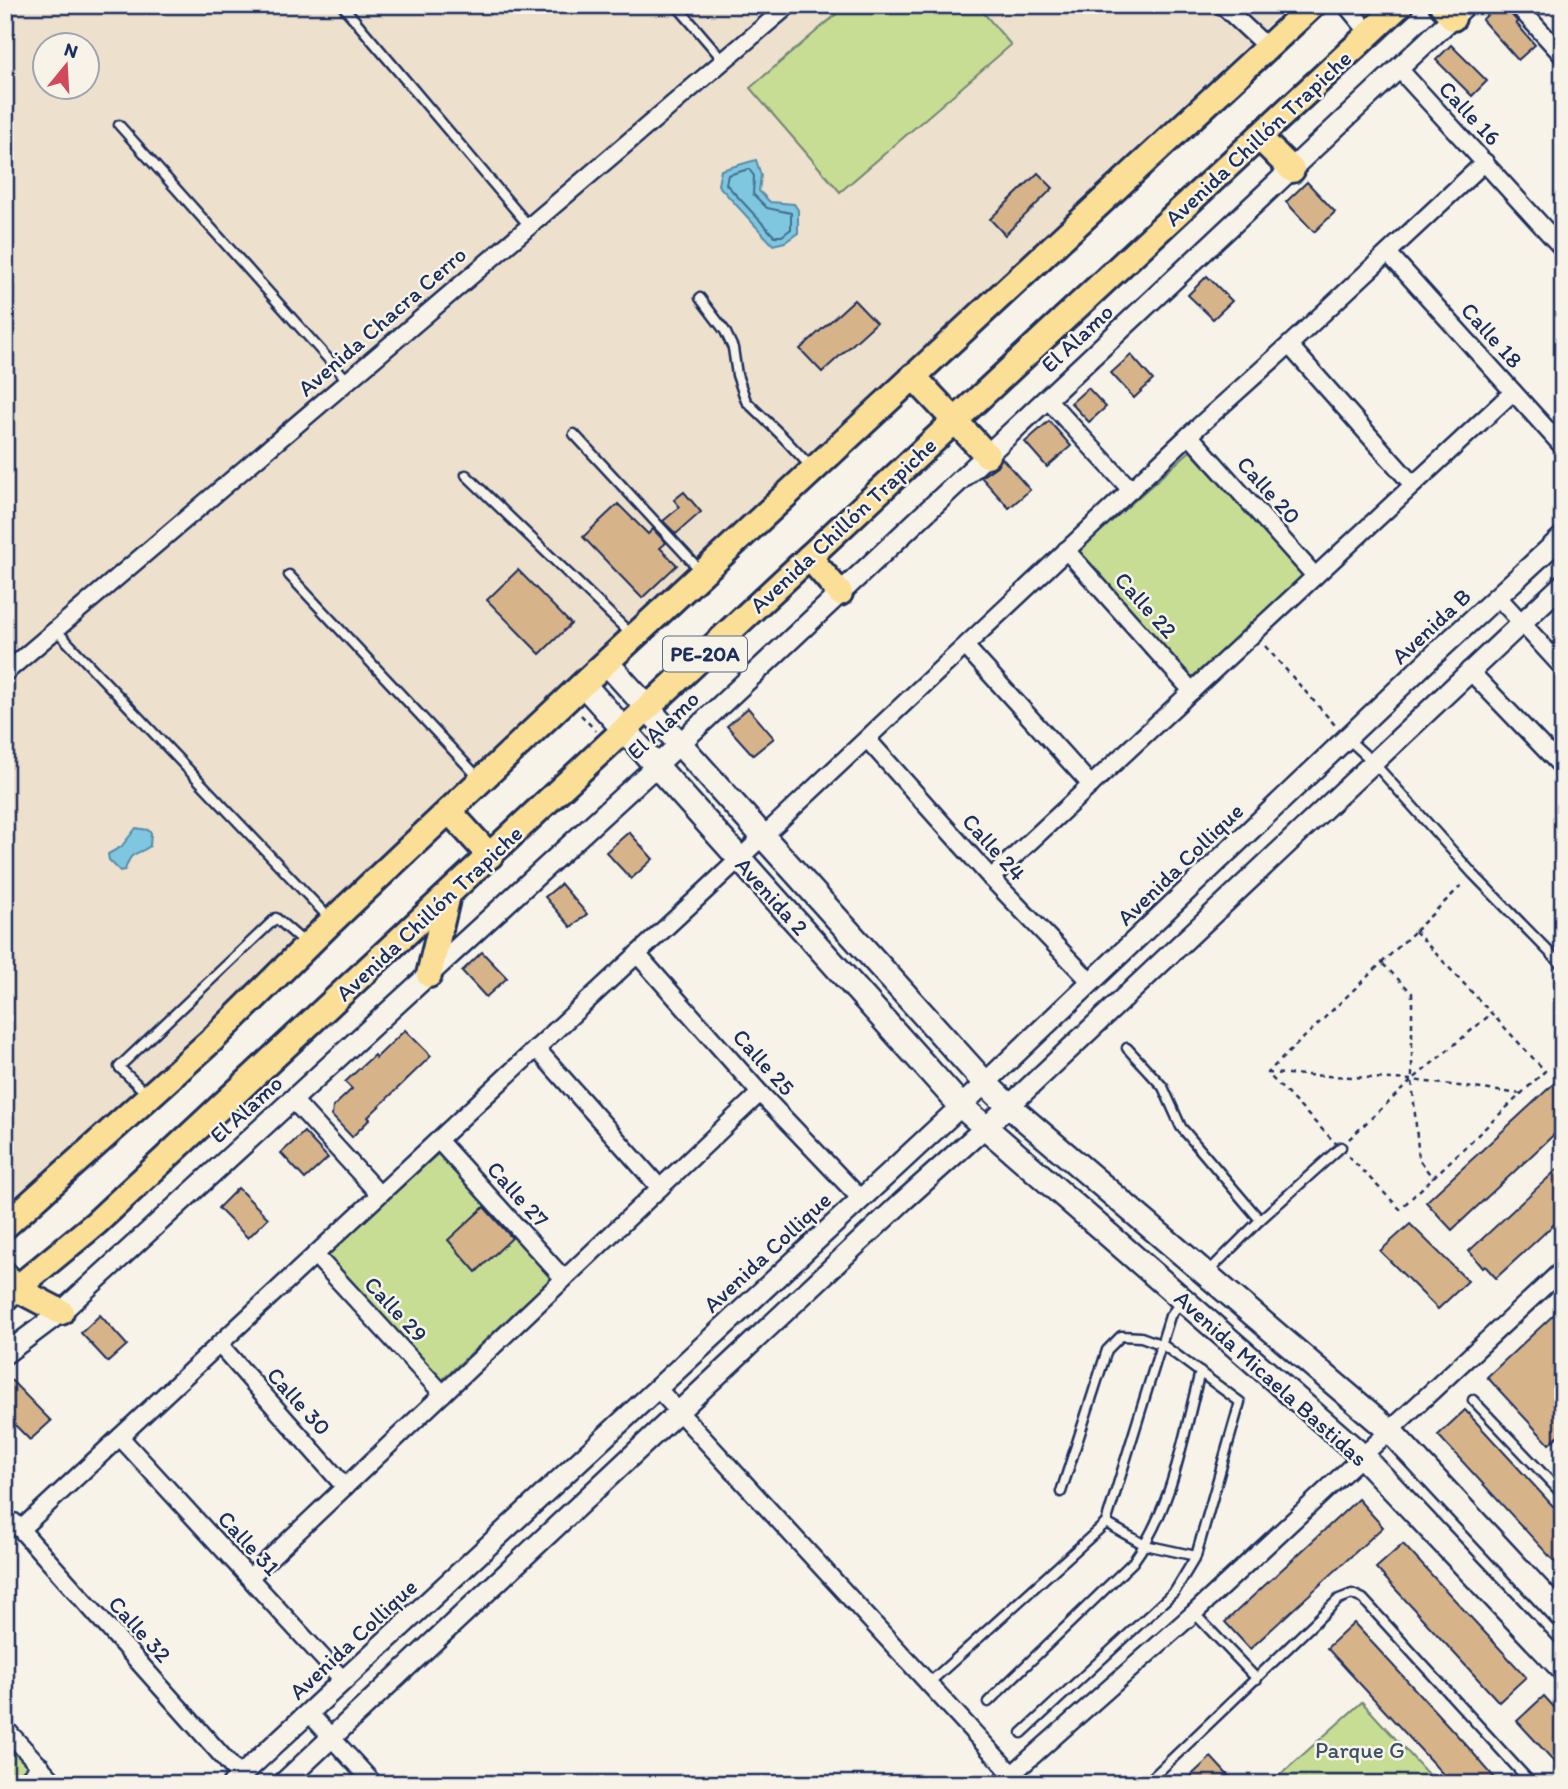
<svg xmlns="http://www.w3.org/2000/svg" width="1568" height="1789" viewBox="0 0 1568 1789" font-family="Itim,sans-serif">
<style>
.built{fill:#ede0cc;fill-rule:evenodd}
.green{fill:#c7dd93;stroke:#718678;stroke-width:2}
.water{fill:#7ec7de;stroke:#568aab;stroke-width:2}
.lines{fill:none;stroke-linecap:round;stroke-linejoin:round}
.shore{stroke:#436c91;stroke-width:2}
.building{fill:#d7b389;stroke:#1b2f5e;stroke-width:2}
.service-casing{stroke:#1b2f5e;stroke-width:13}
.minor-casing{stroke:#1b2f5e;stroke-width:21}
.tertiary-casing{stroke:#1b2f5e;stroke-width:24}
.secondary-casing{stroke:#1b2f5e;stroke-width:28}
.primary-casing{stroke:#1b2f5e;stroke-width:30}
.path{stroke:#1b2f5e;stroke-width:2.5;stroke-dasharray:5 5;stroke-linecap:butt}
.service{stroke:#f7f3e8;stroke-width:8}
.minor{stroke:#f7f3e8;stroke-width:16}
.tertiary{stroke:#f7f3e8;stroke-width:19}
.secondary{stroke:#f7f3e8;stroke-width:23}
.primary{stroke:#fbdf96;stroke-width:24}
.labels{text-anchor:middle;stroke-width:5;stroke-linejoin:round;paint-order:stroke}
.shield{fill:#f7f3e8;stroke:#5d6a87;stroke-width:2}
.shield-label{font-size:21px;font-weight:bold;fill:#1b2f5e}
.street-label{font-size:23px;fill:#1b2f5e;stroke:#f7f3e8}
.park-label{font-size:23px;fill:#3d5269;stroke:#f7f3e8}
</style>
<rect width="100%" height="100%" fill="#f7f3e8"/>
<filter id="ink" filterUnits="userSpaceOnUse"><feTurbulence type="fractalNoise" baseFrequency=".0143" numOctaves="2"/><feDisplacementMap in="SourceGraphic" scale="14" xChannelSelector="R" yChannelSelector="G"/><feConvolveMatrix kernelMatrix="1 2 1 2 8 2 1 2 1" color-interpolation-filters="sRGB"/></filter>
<g filter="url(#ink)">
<path class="built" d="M5,5H1289L110,1114L5,1205ZM46,46H88V88H46Z"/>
<g class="green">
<path d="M847,5H977L1011,45L840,192L750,88Z"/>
<path d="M1190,451L1304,576L1191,678L1077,552Z"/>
<path d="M440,1152L553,1277L441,1381L325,1257Z"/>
<path d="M1362,1702L1437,1784H1270Z"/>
<path d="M5,1739L29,1766L10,1784H5Z"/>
</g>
<g class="water">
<path d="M756,160L761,175L759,191L770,202L794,204L798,210V233L785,242L773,245L718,185L721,170Z"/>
<path d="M136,828L148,830L151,833L150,846C136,857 132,848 125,870L120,871L109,860L108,854L121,847Z"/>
</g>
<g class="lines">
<path class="shore" d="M749,169L754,176L753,194L767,208L791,213V229L782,236H774L726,184L728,175Z"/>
</g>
<g class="building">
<path d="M1498,5H1507L1509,12L1518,22L1516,23L1535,45L1518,60L1482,20Z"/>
<path d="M1451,45L1487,81L1472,96L1436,60Z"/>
<path d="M1038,173L1053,188L1005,235L990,219Z"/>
<path d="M1307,182L1335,212L1314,232L1286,202Z"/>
<path d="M1207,276L1232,301L1213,319L1188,295Z"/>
<path d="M854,300L876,323L822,372L800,349Z"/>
<path d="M1131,355L1153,380L1134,398L1111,373Z"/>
<path d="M1088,388L1106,407L1089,422L1071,403Z"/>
<path d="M1049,421L1071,446L1047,467L1025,442Z"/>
<path d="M1002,458L1030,490L1009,508L981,477L998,465Z"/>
<path d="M684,492L701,512L676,534L663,521L680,507L674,500Z"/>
<path d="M618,504L648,534L653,529L666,543L660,548L677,565L642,598L583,537Z"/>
<path d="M518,570L571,624L540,654L487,600Z"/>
<path d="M748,708L774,738L753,755L727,726Z"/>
<path d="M629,832L653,859L631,879L606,852Z"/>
<path d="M561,884L587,914L571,927L545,897Z"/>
<path d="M482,952L507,978L486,997L462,971Z"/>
<path d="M405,1030L431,1056L368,1117L370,1119L352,1137L332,1116L333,1107L352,1089L345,1082L374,1055L376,1058Z"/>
<path d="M1563,1075V1126L1452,1230L1426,1202Z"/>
<path d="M304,1132L328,1158L305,1179L281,1153Z"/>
<path d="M1563,1164V1216L1496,1278L1485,1266L1483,1268L1469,1251Z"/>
<path d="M238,1188L268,1218L248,1238L218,1208Z"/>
<path d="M484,1207L512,1238L476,1272L448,1240Z"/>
<path d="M1410,1224L1468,1281L1438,1309L1380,1251Z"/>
<path d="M1563,1306V1431L1549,1444L1487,1377Z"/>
<path d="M100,1315L127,1345L108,1362L81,1333Z"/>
<path d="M5,1374L51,1421L30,1440L5,1415Z"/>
<path d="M1465,1410L1563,1517V1571L1438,1435Z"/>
<path d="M1358,1499L1383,1527L1250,1649L1225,1622Z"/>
<path d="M1403,1544L1526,1677L1499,1702L1376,1568Z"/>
<path d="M1354,1623L1467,1746L1500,1784H1452L1327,1648Z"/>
<path d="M1544,1696L1563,1717V1771L1517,1721Z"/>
<path d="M1211,1757L1236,1784H1182Z"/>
</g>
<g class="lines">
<defs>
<g id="service">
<path d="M342,5L529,226"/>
<path d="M676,5L724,61"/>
<path d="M119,125L348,381"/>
<path d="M700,298L725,331L733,348L737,375L746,401L781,435L811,467"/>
<path d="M574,434L700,570"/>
<path d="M466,475L633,636"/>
<path d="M289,575L478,777"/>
<path d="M56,630L331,920"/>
<path d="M1347,738L1373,762L1473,874L1563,966"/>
<path d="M1127,1048L1163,1087L1181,1127L1260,1220"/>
<path d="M146,1093L119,1067L276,918L306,944"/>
<path d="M1208,1272L1260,1220L1341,1147"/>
<path d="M1473,1400L1563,1495"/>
<path d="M1106,1523L1145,1545L1196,1556"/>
<path d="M1194,1613L1257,1679"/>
<path d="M929,1683L1106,1523L1170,1316L1181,1302"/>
<path d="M988,1702L1133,1562C1173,1507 1183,1437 1200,1372"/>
<path d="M1022,1733L1175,1591L1196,1556L1240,1402L1163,1345L1141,1337L1121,1336L1107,1350L1061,1492"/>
<path d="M1149,1784L1152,1778L1339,1599L1352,1594L1363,1599L1532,1784"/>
</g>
<g id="minor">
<path d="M1222,5L1267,47"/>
<path d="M1346,5L1370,34"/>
<path d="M1517,5L1563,56"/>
<path d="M1400,70L1563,249"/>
<path d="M1388,253L1563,447"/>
<path d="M1289,345L1413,485"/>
<path d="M1047,399L1131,490"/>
<path d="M1189,435L1315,576"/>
<path d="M1066,550L1192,691"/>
<path d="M1498,597L1563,668"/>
<path d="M966,647L1091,785"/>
<path d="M1469,670L1563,768"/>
<path d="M5,673L789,5"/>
<path d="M867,739L991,878L1091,982"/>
<path d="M991,878L1513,392"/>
<path d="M637,954L760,1093L860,1198"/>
<path d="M536,1048L660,1188"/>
<path d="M293,1100L379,1194"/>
<path d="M438,1140L564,1279"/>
<path d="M315,1255L443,1394"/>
<path d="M219,1344L345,1487"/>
<path d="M657,1388L1021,1784"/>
<path d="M120,1437L344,1681"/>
<path d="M14,1522L240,1776"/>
<path d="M5,1523L21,1529L705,891L1189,435L1289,345L1485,162"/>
<path d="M250,1577L760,1093"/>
<path d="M309,1713L374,1784"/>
<path d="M5,1728L56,1784"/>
<path d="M22,1784L41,1766"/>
<path d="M1001,1784L1194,1613L1563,1269"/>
</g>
<g id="tertiary">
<path d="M5,1354L61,1312L656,766L1466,5"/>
<path d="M232,1784L961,1106L1434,655L1563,536"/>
<path d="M282,1784L903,1201L1009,1106L1563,584"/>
</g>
<g id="secondary">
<path d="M607,663L985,1083L1009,1106L1390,1431L1563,1617"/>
<path d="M583,684L961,1106L1363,1457L1563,1669"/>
</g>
<g id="primary">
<path d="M1442,5L1453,18"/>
<path d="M1259,137L1292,170"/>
<path d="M913,376L987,455"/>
<path d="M809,557L840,593"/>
<path d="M449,811L490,856"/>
<path d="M429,975L448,895"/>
<path d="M5,1226L213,1039L332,921L583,684L1313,5"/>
<path d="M5,1275L17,1289L61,1312"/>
<path d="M5,1298L96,1223L1400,5"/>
</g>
</defs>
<use href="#service" class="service-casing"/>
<use href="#minor" class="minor-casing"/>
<use href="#tertiary" class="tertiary-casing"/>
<use href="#secondary" class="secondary-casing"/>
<use href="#primary" class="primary-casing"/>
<g class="path">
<path d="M1265,646L1335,725"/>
<path d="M581,715L596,731"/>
<path d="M1415,931L1545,1071L1400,1209L1267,1073Z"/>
<path d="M1415,931L1465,882"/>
<path d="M1383,964L1412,993V1080L1419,1160L1433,1178"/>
<path d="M1267,1073L1412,1080L1521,1094"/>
<path d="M1349,1139L1412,1080L1491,1014"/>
</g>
<use href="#service" class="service"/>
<use href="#minor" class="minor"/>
<use href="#tertiary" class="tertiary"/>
<use href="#secondary" class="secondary"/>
<use href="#primary" class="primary"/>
</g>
</g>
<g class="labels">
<rect class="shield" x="663" y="636.5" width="84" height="35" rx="5"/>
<g class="shield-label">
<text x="705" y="661">PE-20A</text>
</g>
<g class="street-label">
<text transform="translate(1470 113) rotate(47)" y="8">Calle 16</text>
<text transform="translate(1258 138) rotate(-43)" y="8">Avenida Chillón Trapiche</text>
<text transform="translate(382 321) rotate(-41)" y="8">Avenida Chacra Cerro</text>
<text transform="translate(1492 335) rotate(48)" y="8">Calle 18</text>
<text transform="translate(1077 338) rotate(-43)" y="8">El Alamo</text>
<text transform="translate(1269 490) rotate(48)" y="8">Calle 20</text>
<text transform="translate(843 525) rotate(-43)" y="8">Avenida Chillón Trapiche</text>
<text transform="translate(1146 605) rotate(48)" y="8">Calle 22</text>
<text transform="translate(1431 626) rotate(-43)" y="8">Avenida B</text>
<text transform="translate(663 725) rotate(-43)" y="8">El Alamo</text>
<text transform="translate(994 847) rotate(48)" y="8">Calle 24</text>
<text transform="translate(1180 864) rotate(-44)" y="8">Avenida Collique</text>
<text transform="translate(772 896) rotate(48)" y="8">Avenida 2</text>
<text transform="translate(429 913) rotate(-43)" y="8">Avenida Chillón Trapiche</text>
<text transform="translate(764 1062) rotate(48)" y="8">Calle 25</text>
<text transform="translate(246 1109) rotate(-42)" y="8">El Alamo</text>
<text transform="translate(518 1194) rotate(48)" y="8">Calle 27</text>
<text transform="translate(767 1252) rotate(-43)" y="8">Avenida Collique</text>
<text transform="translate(396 1309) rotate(47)" y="8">Calle 29</text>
<text transform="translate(1271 1378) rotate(42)" y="8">Avenida Micaela Bastidas</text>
<text transform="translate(299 1401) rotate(48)" y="8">Calle 30</text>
<text transform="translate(249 1543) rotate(47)" y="8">Calle 31</text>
<text transform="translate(140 1629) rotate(48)" y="8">Calle 32</text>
<text transform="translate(353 1639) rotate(-43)" y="8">Avenida Collique</text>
</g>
<g class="park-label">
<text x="1360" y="1758">Parque G</text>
</g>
</g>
<rect width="1568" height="1789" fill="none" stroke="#f7f3e8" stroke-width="28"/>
<rect x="14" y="14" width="1540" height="1761" fill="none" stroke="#1b2f5e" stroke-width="2.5" filter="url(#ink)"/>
<g transform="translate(66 66) rotate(18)"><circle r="33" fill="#f7f3e8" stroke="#9fa5b1" stroke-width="2"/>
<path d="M0-5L12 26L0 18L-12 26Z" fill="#d1495b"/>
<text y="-10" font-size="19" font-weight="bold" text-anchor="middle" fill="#1b2f5e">N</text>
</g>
</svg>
